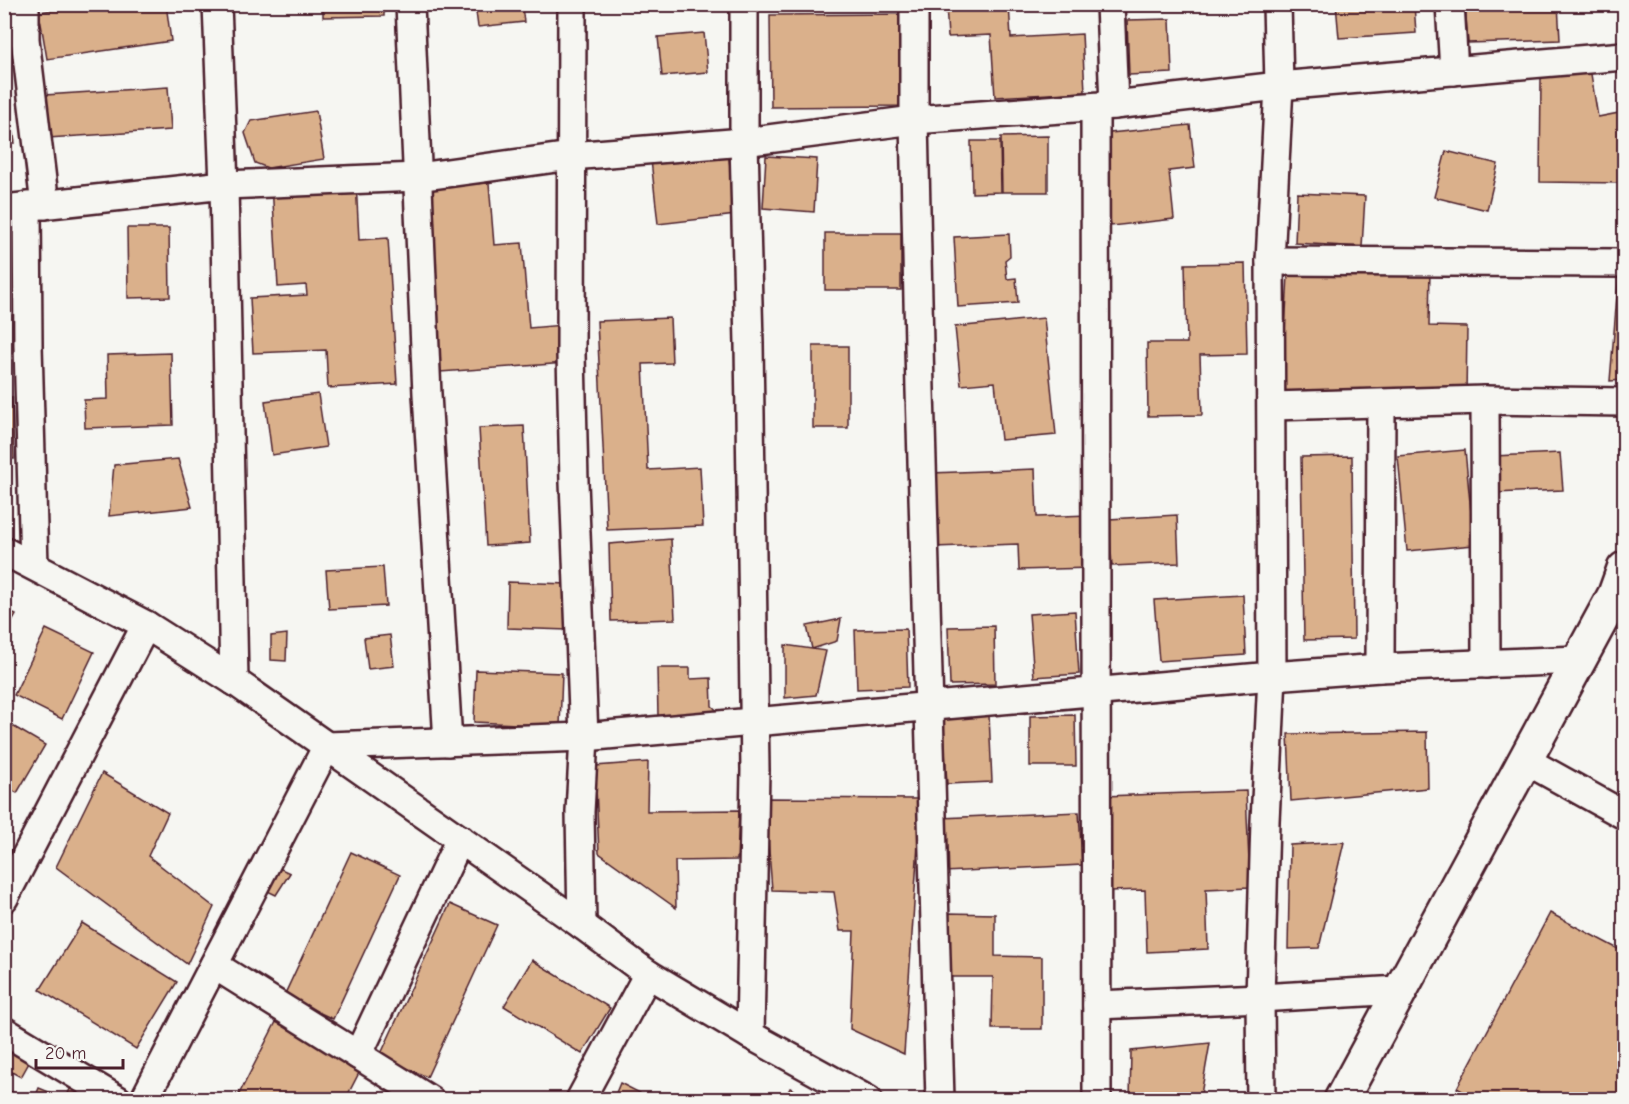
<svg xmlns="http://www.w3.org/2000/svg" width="1629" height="1104" viewBox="0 0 1629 1104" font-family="'Comic Neue',sans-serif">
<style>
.building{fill:#dab08b;stroke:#4a1f2b;stroke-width:1.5}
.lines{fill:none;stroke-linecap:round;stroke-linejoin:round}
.street-casing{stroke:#4a1f2b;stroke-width:32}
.secondary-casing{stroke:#4a1f2b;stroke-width:38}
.street{stroke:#f6f6f2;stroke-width:27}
.secondary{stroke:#f6f6f2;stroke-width:33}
</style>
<rect width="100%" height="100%" fill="#f6f6f2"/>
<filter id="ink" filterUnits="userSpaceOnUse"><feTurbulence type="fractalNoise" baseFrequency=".0167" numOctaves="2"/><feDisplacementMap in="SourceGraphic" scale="12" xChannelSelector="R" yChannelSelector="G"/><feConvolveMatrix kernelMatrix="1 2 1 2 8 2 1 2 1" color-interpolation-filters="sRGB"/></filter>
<g filter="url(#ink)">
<g class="building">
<path d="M90,4H166L171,41L47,59L39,12Z"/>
<path d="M323,4H384V16L323,17Z"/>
<path d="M475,4H546V5L522,7L524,22L478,27Z"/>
<path d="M946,4H1009L1011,38L1082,34L1085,92L995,97L991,35L948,37Z"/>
<path d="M1122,4H1186V10L1122,11Z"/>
<path d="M1336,4H1414L1416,33L1339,38Z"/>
<path d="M1465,4H1558L1560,40L1468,43Z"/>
<path d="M901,14L899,106L771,107L770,15Z"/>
<path d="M1170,19L1172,73L1129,75L1127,20Z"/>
<path d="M704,33L708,72L662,76L658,37Z"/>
<path d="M1590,68L1598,117L1624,112V183L1540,182L1541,78Z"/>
<path d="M4,85L7,86L15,143L4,144Z"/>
<path d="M168,87L171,130L48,138L45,95Z"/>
<path d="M316,111L324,159L268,168L255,163L245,133L251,121Z"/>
<path d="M1190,125L1195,168L1169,171L1174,219L1111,226L1100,134Z"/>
<path d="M1048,136V192H1002L1001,137Z"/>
<path d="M971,141H1000L1001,192L972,193Z"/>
<path d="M728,151L736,215L658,224L651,160Z"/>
<path d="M1446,151L1498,164L1487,210L1434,197Z"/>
<path d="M766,156L817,159L814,212L763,208Z"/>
<path d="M356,181L359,240L388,238L397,384L328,388L326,350L253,353L250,298L307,295L306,285L278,287L272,185Z"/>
<path d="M489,183L494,245L522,243L529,328L563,325L566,363L440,372L425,187Z"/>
<path d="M1297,193L1365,196L1362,247L1295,243Z"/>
<path d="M127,228H169L170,297L128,298Z"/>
<rect x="825" y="233" width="76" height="57"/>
<path d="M1009,234L1010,256L1005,260L1007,279L1016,278L1018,303L958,307L954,237Z"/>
<path d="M4,242H6L10,309H4Z"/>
<path d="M1245,263L1247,354L1200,355L1202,415L1148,416L1147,343H1187L1185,264Z"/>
<path d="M1430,268L1429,326L1467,327L1466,396L1282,391L1288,274Z"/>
<path d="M1619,271H1624V380L1610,381Z"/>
<path d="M670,318L672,363L643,364L648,470L700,467L703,526L607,530L597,321Z"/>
<path d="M1044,318L1056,435L1001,440L995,382L961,385L955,327Z"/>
<rect x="813" y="346" width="35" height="82"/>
<path d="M171,353L173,425L85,428L84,400L108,399L107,355Z"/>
<path d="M318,394L326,447L272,455L265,401Z"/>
<path d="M4,397H12L14,459H4Z"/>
<path d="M524,426L530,543L486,546L479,428Z"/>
<path d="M1465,450L1474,545L1407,551L1398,456Z"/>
<path d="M1560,453L1563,490L1495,493L1493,456Z"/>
<path d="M1352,456L1354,639L1304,640L1301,457Z"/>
<path d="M178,459L192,507L109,516L114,465Z"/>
<path d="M1035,469L1037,517L1088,515L1090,568L1019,570L1018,544L934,547L931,473Z"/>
<path d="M1177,515L1179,563L1112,566L1109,519Z"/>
<path d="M671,539L675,619L611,621L609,544Z"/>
<path d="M383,567L386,606L329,609L326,570Z"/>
<path d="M508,582L569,584L568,630L507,628Z"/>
<path d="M1243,595L1246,655L1159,661L1154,600Z"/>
<path d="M4,609L16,615L4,636Z"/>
<path d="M1075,611L1079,674L1034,677L1029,614Z"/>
<path d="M841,619L837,641L812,649L807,626Z"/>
<path d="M994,626L995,684L950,685L948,627Z"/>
<path d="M46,629L94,652L62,719L14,695Z"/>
<path d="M906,629L908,687L857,689L855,630Z"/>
<path d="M287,634L286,661L271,660V636Z"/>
<path d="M390,635L394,666L368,669L364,638Z"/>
<path d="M785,645L826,651L816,695L785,698Z"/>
<path d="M657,668H690V679L711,678L712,706L722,715L658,716Z"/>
<path d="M476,670L562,673L560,726L474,722Z"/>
<path d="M989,715L992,782L947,784L943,717Z"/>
<path d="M1075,715L1076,766H1030V716Z"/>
<path d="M4,721L45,745L17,793L4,786Z"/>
<path d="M1427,732L1428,788L1291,801L1288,734Z"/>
<path d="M648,762L647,811L739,810L737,860L675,861L676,908L599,853L595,766Z"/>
<path d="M102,773L168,813L148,856L214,907L187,964L56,867Z"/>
<path d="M1246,791L1250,887L1206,889L1208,949L1147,952L1145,890L1108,891L1104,796Z"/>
<path d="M765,798L921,799L904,1054L850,1029L854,931H840L834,892L772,890Z"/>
<path d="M1079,812L1082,865L944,872L941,818Z"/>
<path d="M1344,842L1319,948L1288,949L1290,845Z"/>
<path d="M351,852L400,875L333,1019L284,996Z"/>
<path d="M270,864L290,873L276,895L259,887Z"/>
<path d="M450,904L497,925L427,1077L380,1056Z"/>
<path d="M947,913L995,914V956L1042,957V1029H992L993,977H947Z"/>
<path d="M1550,913L1624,952V1100H1478L1457,1088Z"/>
<path d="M82,923L177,982L136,1049L40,990Z"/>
<path d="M532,960L610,1008L582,1054L504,1006Z"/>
<path d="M276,1022L362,1067L345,1100H236Z"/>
<path d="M1210,1043L1200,1100H1130L1131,1051Z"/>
<path d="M4,1046L30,1061L21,1077L4,1068Z"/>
<path d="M620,1083L640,1093L637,1100H613Z"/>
<path d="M71,1087L87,1100H65Z"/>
<path d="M4,1088L27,1100H4Z"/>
<path d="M39,1088L56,1095L54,1100H34Z"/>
<path d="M790,1088L811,1100H784Z"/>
</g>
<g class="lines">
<defs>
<g id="street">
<path d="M25,4V39L45,205"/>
<path d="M217,4L224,185L234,681"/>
<path d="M410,4L427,394L448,742"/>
<path d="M572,4L571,354L574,482L584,737L580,812L582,925"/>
<path d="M744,4V142L749,344L755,770L750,1035"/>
<path d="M914,4V120L920,390L940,1100"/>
<path d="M1110,4L1114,105"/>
<path d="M1450,4L1454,71"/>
<path d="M1095,107L1097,1100"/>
<path d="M27,206L28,345L34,566"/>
<path d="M4,209L224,185L418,177L571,156L744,142L914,120L1114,105L1279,86L1624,56"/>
<path d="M1270,261L1624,263"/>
<path d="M1485,400L1486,664"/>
<path d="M1272,406L1485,400L1624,402"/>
<path d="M4,551L146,625L234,681L582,925L648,974L750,1035L868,1100"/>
<path d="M1380,668L1381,404"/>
<path d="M1525,760L1624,815"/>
<path d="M4,898L146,625"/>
<path d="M214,965L430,1100"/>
<path d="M1097,1005L1260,998L1400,990"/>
<path d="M4,1031L118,1100"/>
<path d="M358,1055L460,839"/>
<path d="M144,1100L327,746L584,737L1272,676L1380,668L1579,660"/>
<path d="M580,1100L648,974"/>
<path d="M1261,1100L1260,998L1265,821L1272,676L1270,261L1279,86L1277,4"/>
</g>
<path id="secondary" d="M1341,1100L1615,594L1624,569"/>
</defs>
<use href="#street" class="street-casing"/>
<use href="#secondary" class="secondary-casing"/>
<use href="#street" class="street"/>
<use href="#secondary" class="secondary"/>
</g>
</g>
<rect width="1629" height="1104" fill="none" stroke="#f6f6f2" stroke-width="24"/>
<rect x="12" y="12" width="1605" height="1080" fill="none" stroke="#4a1f2b" stroke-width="2" filter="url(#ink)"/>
<path d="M36 1059v9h87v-9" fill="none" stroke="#4a1f2b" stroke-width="3"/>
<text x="45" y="1059" font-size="18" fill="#4a1f2b" stroke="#f6f6f2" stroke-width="4.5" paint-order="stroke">20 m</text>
</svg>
